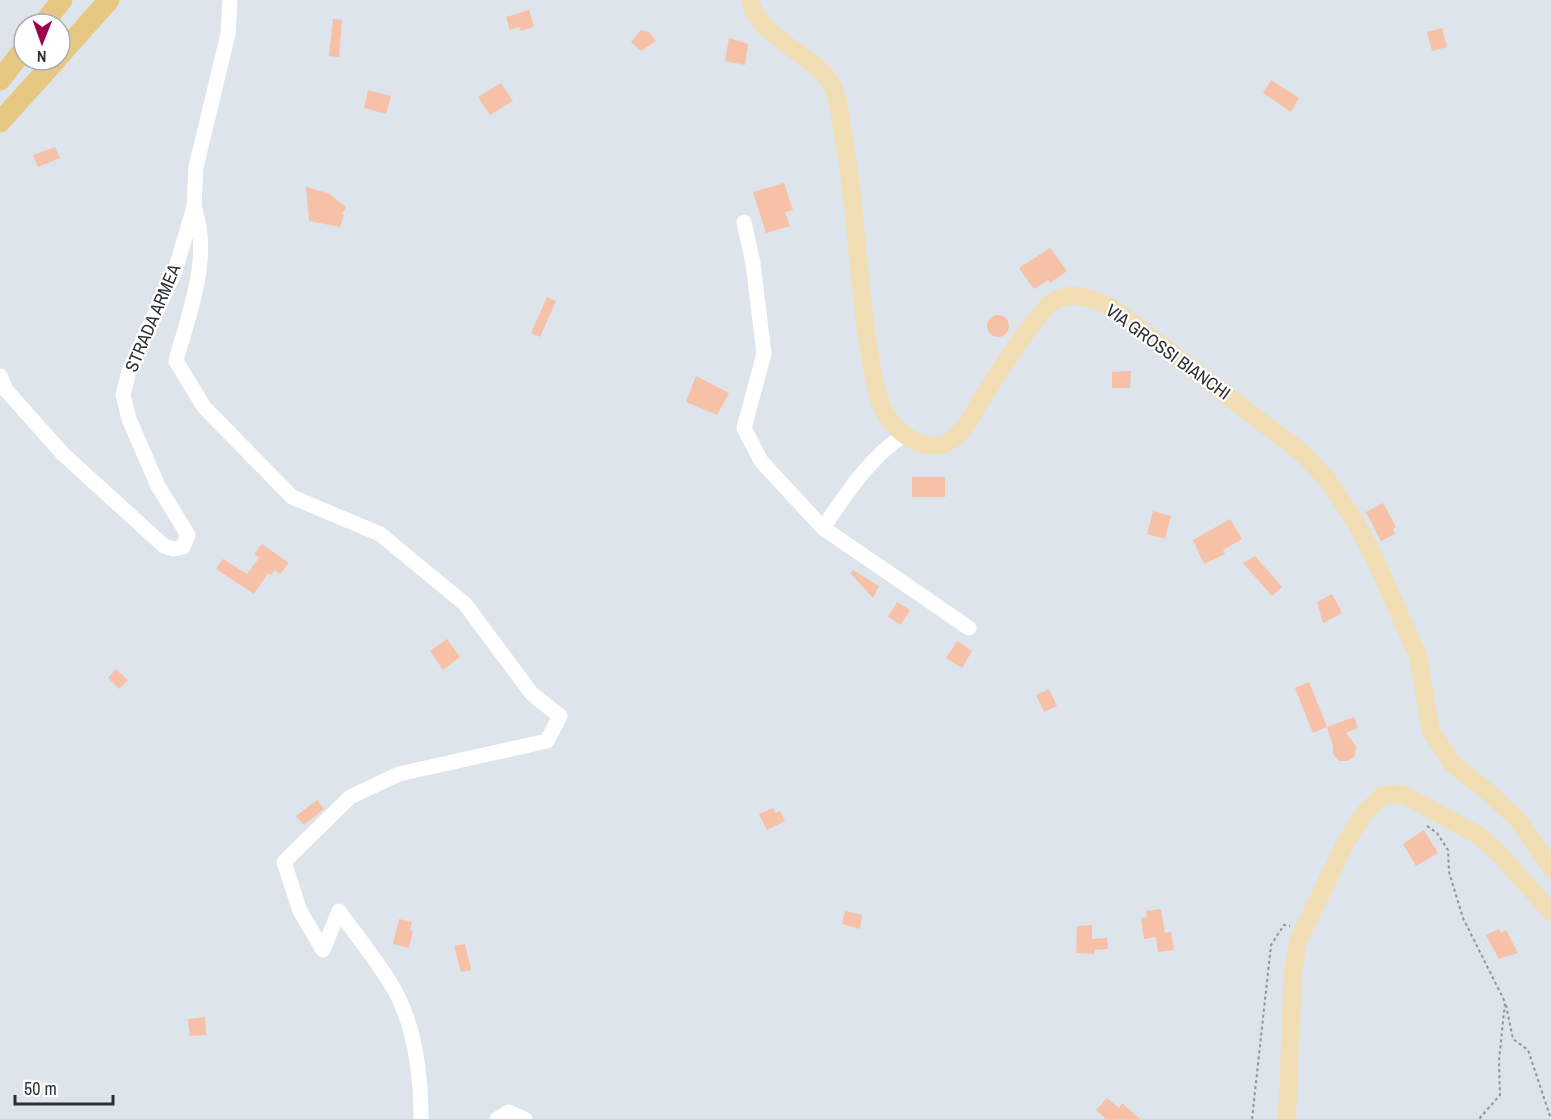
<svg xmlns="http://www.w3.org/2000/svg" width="1551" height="1119" viewBox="0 0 1551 1119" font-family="'Archivo Narrow',sans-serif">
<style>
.building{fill:#f7c1a7}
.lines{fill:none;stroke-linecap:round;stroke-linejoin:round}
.path{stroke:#8f9499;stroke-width:2;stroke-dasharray:3 3;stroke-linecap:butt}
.minor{stroke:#fff;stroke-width:15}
.major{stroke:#f1deb4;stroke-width:18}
.highway{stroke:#e7c882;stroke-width:21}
.labels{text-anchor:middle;stroke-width:4.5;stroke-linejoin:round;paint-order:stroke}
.street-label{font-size:18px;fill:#2d3033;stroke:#fff}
</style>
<rect width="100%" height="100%" fill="#dde4eb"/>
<g class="building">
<path d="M529,10L534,27L521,31L519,27L510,30L506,17Z"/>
<path d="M333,19L342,20L339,57L329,56Z"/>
<path d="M1442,28L1447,47L1432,51L1427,32Z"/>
<path d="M641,30L649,32L656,41L641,51L631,42Z"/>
<path d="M729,38L748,44L745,65L725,61Z"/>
<path d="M1271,80L1299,98L1291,112L1263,93Z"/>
<path d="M501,83L513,101L490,115L478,97Z"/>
<path d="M368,90L391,96L386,114L364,108Z"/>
<path d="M55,147L60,158L38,167L33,155Z"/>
<path d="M784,183L793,210L785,212L790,226L766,233L753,192Z"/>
<path d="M306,187L328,193L346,207L342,214L344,215L340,227L309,221Z"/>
<path d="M1050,248L1067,271L1050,283L1048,280L1034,289L1019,268Z"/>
<path d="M547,297L556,301L540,337L531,333Z"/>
<circle cx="998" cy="326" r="11"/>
<path d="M1131,371L1130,388H1112V372Z"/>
<path d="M696,376L729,393L717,415L686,402Z"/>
<rect x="912" y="477" width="33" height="20"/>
<path d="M1383,503L1396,527L1393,529L1395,534L1381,541L1366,512Z"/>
<path d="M1153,511L1171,516L1165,539L1147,534Z"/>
<path d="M1230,519L1242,539L1223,550L1225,554L1204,564L1193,540Z"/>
<path d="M262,544L289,563L280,574L275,570L271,575L268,573L254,594L216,569L223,559L247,574L259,558L254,554Z"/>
<path d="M1255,556L1282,587L1272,596L1243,563Z"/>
<path d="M853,570L879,586L873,598L850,573Z"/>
<path d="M1332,594L1342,613L1323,623L1317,602Z"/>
<path d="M897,602L910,610L901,625L888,617Z"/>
<path d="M447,639L460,657L443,670L430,651Z"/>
<path d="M957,641L972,651L962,668L946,658Z"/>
<path d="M116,669L128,680L119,689L108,678Z"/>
<path d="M1309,682L1327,727L1313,733L1295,688Z"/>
<path d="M1049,689L1057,706L1044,712L1036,695Z"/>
<path d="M1354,717L1358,728L1346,733L1356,746L1355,756L1348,761H1339L1333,754V746L1327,727Z"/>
<path d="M317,800L324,809L304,825L296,816Z"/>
<path d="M773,808L776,813L780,811L785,821L767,830L759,814Z"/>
<path d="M1424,830L1438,853L1416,866L1403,844Z"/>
<path d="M1161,909L1165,933L1171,932L1174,950L1158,952L1156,937L1144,939L1141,918L1147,917L1146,911Z"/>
<path d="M845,911L862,915L860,929L842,924Z"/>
<path d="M399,919L412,922L410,930L413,931L409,948L393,944Z"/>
<path d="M1092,925V939L1107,938L1108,949L1095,950V954L1076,953L1077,926Z"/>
<path d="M1499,929L1501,933L1506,930L1518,953L1499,959L1486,935Z"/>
<path d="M465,944L471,970L461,972L454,946Z"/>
<path d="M205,1017L206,1035L190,1036L188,1019Z"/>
<path d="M1107,1098L1119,1108L1122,1103L1140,1119H1106L1096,1110Z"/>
</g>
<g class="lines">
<g class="path">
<path d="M1427,826L1437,833L1448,850L1449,872L1463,918L1505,1002L1499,1061L1500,1095L1479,1119"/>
<path d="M1506,1005L1513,1039L1528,1050L1551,1119"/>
<path d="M1252,1119L1271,945L1284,925L1290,926"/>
</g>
<g class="minor">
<path d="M194,207C212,257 189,313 176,361L204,407L292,497L380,534L465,604L532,694L560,716L547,741L399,774L350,797L284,862L300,911L323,950L339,911C356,935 376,959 391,984C415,1023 421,1074 421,1119"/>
<path d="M744,222L753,263L764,354L744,428L761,461L823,528"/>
<path d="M0,376L6,390L63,454L164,546L174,549L183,547L188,535L158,486L129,419L123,395L129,371L175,271L194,207L196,167L228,34L230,0"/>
<path d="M904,435C869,458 846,494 823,528L969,628"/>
<path d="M497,1119L509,1112L525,1119"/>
</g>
<g class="major">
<path d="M750,0C761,45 822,52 836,95C840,108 841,122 843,135C856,202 857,271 867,338C871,360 873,384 881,405C891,430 926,459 953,439C967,428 973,413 982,399C1002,366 1025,331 1050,303C1073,289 1089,298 1111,307L1301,452L1327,479L1356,523L1375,559L1418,656L1431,731L1453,765L1485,789L1519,821L1551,868"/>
<path d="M1287,1119L1293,971L1298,941L1346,842L1365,812L1383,795L1402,794L1478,835L1500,855L1551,912"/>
</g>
<g class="highway">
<path d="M43,24L62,0"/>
<path d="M60,55L109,0"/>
<path d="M0,80L24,49"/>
<path d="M0,122L56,60"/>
</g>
</g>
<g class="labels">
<g class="street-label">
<text transform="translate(153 318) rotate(-67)" y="6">STRADA ARMEA</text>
<text transform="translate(1168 352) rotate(36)" y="6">VIA GROSSI BIANCHI</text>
</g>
</g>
<g transform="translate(42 42) rotate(181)"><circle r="28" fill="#ffffff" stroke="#abacad" stroke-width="1.5"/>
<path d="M0-4.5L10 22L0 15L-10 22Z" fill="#9d034c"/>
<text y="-9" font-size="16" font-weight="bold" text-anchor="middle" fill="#2d3033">N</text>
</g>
<path d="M15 1095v9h98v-9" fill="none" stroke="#2d3033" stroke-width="3"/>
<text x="24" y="1095" font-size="18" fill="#2d3033" stroke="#ffffff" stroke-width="4.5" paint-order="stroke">50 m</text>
</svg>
